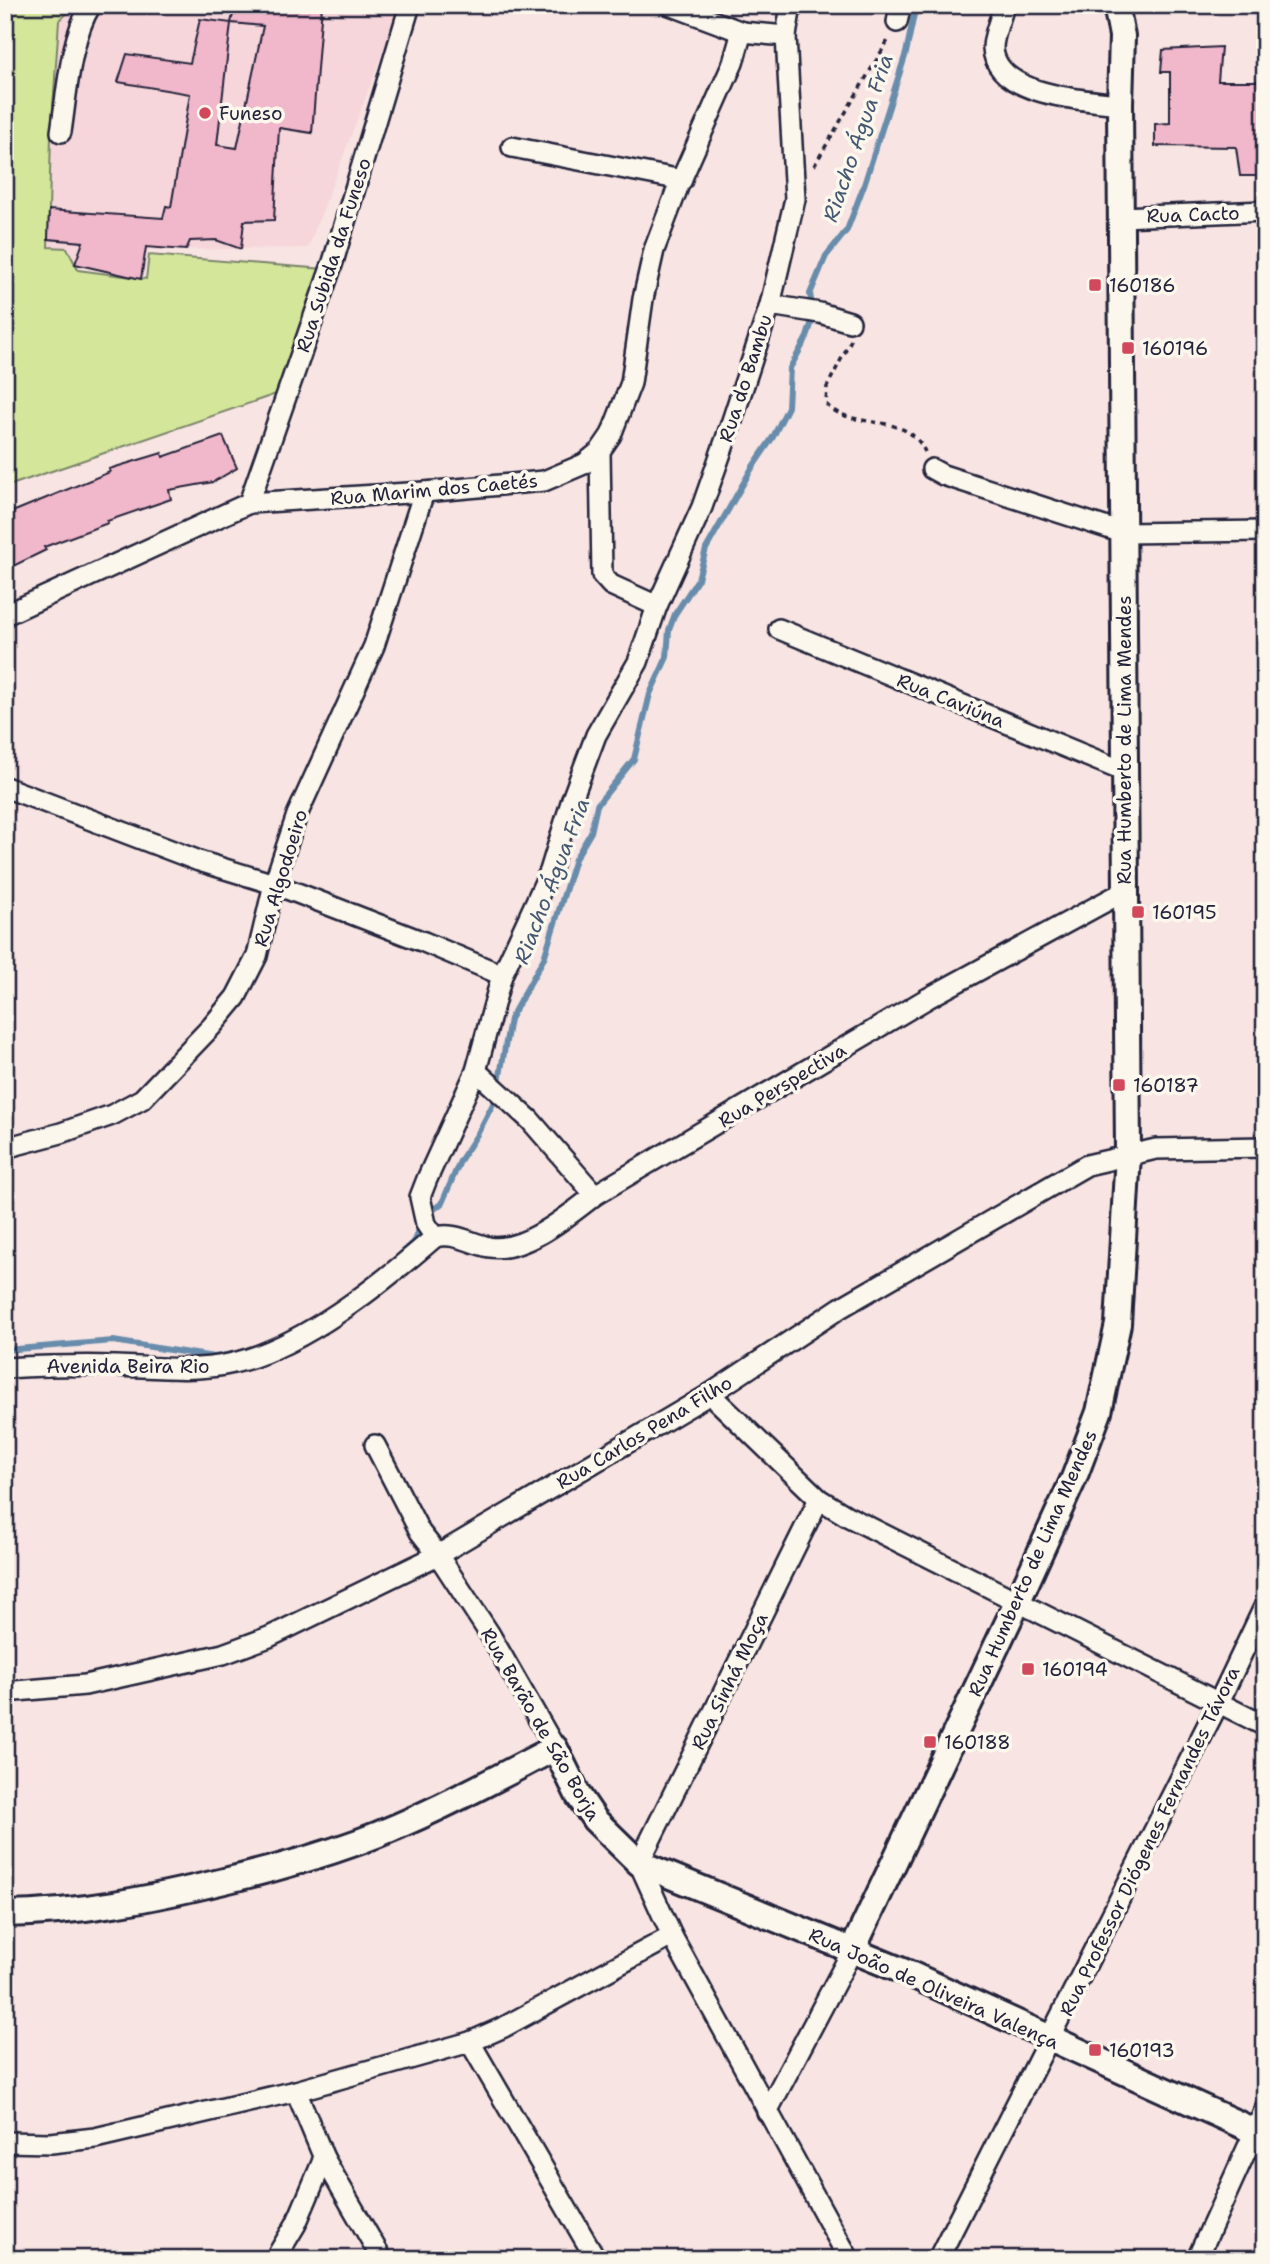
<svg xmlns="http://www.w3.org/2000/svg" width="1270" height="2264" viewBox="0 0 1270 2264" font-family="'Shantell Sans',sans-serif">
<style>
.built{fill:#f6d6db}
.green{fill:#d3e69a;stroke:#7a846a;stroke-width:2}
.lines{fill:none;stroke-linecap:round;stroke-linejoin:round}
.stream{stroke:#688dac;stroke-width:6}
.building{fill:#f1b7ca;stroke:#22223b;stroke-width:2;fill-rule:evenodd}
.minor-casing{stroke:#22223b;stroke-width:24}
.tertiary-casing{stroke:#22223b;stroke-width:30}
.path{stroke:#22223b;stroke-width:3.5;stroke-dasharray:5 5;stroke-linecap:butt}
.minor{stroke:#fbf7ec;stroke-width:19}
.tertiary{stroke:#fbf7ec;stroke-width:24}
.poi-dot{fill:#d1495b;stroke:#fbf7ec;stroke-width:2.5}
.labels{text-anchor:middle;stroke-width:7;stroke-linejoin:round;paint-order:stroke}
.poi-label{font-size:19px;fill:#22223b;stroke:#fbf7ec;text-anchor:start}
.street-label{font-size:19px;fill:#22223b;stroke:#fbf7ec}
.water-label{font-size:21px;font-style:italic;fill:#455873;stroke:#fbf7ec}
</style>
<rect width="100%" height="100%" fill="#f8e4e2"/>
<filter id="ink" filterUnits="userSpaceOnUse"><feTurbulence type="fractalNoise" baseFrequency=".0143" numOctaves="2"/><feDisplacementMap in="SourceGraphic" scale="14" xChannelSelector="R" yChannelSelector="G"/><feConvolveMatrix kernelMatrix="1 2 1 2 8 2 1 2 1" color-interpolation-filters="sRGB"/></filter>
<g filter="url(#ink)">
<path class="built" d="M76,5H401L308,248L163,250L83,242L78,270L48,247L50,146L59,21Z"/>
<path class="green" d="M5,5H76L59,21L51,136L48,247L67,248L78,270L146,279L149,255L324,269L285,391L5,487Z"/>
<g class="lines">
<g class="stream">
<path d="M429,1213L442,1203L460,1161L478,1133L496,1098L510,1019L544,958L575,859L591,832L597,805L634,759L650,694L667,657L669,630L675,614L698,579L706,549L752,468L773,437L788,407L790,368L807,337L814,315L810,294L826,256L847,230L864,185L906,53L916,5"/>
<path d="M399,1256L413,1242L421,1226"/>
<path d="M5,1350L113,1341L214,1357L232,1354"/>
</g>
</g>
<g class="building">
<path d="M235,5H322L312,133L279,128L274,220L244,221L241,249L216,240L190,241L186,250L146,247L141,279L75,264L83,242L48,239L49,210L163,218L166,206L171,207L190,94L118,82L127,54L190,63L200,19L231,23ZM231,23L263,26L237,148L217,145Z"/>
<path d="M1221,47L1218,81H1265V176H1240L1236,147L1155,146V124L1170,123V72H1161L1163,50Z"/>
<path d="M223,436L237,468L213,482L169,490L171,499L107,521L108,523L44,547L46,550L5,570V515L110,472L109,469L162,453L163,457Z"/>
</g>
<g class="lines">
<defs>
<g id="minor">
<path d="M670,5L742,32"/>
<path d="M1004,5C1001,18 993,35 993,48C995,96 1085,100 1120,104"/>
<path d="M897,22L901,5"/>
<path d="M61,132C67,93 70,38 91,5"/>
<path d="M512,147L682,180"/>
<path d="M1121,217L1265,211"/>
<path d="M770,305L820,313L850,322"/>
<path d="M600,451L602,575L611,585L657,606L702,507L729,430L770,305L795,199L786,36L791,5"/>
<path d="M932,469L943,475L1123,533L1265,531"/>
<path d="M249,503L333,262L410,5"/>
<path d="M5,615L249,503L424,492L544,481L584,464L600,451L611,435L631,383L643,299L654,250L678,187L733,63L742,32L786,36"/>
<path d="M779,629L1123,771"/>
<path d="M5,787L199,861L274,884L424,942L502,975"/>
<path d="M476,1071L530,1120L595,1195"/>
<path d="M5,1148L61,1133L112,1115L142,1099L212,1026L236,997L257,956L274,884L297,815L374,646L424,492"/>
<path d="M435,1237C455,1232 470,1243 489,1247C524,1253 569,1215 595,1195L928,998L1125,891"/>
<path d="M435,1237L426,1224L420,1197L427,1179L476,1071L502,975L550,871L572,799L596,735L638,662L657,606"/>
<path d="M5,1368C43,1366 80,1365 117,1366C153,1367 193,1372 229,1364C301,1349 381,1284 435,1237"/>
<path d="M710,1394L819,1499L847,1516L1265,1726"/>
<path d="M375,1445L420,1532L438,1555L489,1633L555,1748"/>
<path d="M819,1499L639,1863L672,1936L849,2259"/>
<path d="M5,1692L85,1685L223,1654L269,1637L438,1555L710,1394L840,1308L1087,1165L1156,1149L1265,1147"/>
<path d="M470,2042L596,2259"/>
<path d="M296,2091L324,2158L382,2259"/>
<path d="M767,2112L852,1951"/>
<path d="M5,2142L51,2143L95,2138L296,2091L470,2042L504,2027L672,1936"/>
<path d="M275,2259L296,2224L324,2158"/>
<path d="M938,2259L1219,1702L1265,1605"/>
<path d="M1197,2259L1265,2109"/>
</g>
<g id="tertiary">
<path d="M5,1914C79,1913 149,1899 220,1882C267,1871 314,1858 358,1842C426,1817 491,1781 555,1748L578,1795L595,1820L639,1863L910,1974L1265,2136"/>
<path d="M852,1951L1017,1603L1074,1478L1099,1412L1118,1324L1128,1154L1120,104L1122,36L1116,5"/>
</g>
</defs>
<use href="#minor" class="minor-casing"/>
<use href="#tertiary" class="tertiary-casing"/>
<g class="path">
<path d="M814,166L890,37"/>
<path d="M851,340L827,387L826,404C853,432 907,410 925,452"/>
</g>
<use href="#minor" class="minor"/>
<use href="#tertiary" class="tertiary"/>
</g>
</g>
<g class="poi-dot">
<circle cx="205" cy="113" r="7"/>
<rect x="1088" y="278" width="14" height="14" rx="3.5"/>
<rect x="1121" y="341" width="14" height="14" rx="3.5"/>
<rect x="1131" y="905" width="14" height="14" rx="3.5"/>
<rect x="1112" y="1078" width="14" height="14" rx="3.5"/>
<rect x="1021" y="1662" width="14" height="14" rx="3.5"/>
<rect x="923" y="1735" width="14" height="14" rx="3.5"/>
<rect x="1088" y="2043" width="14" height="14" rx="3.5"/>
</g>
<g class="labels">
<g class="poi-label">
<text x="219" y="120">Funeso</text>
<text x="1109" y="292">160186</text>
<text x="1142" y="355">160196</text>
<text x="1152" y="919">160195</text>
<text x="1133" y="1092">160187</text>
<text x="1042" y="1676">160194</text>
<text x="944" y="1749">160188</text>
<text x="1109" y="2057">160193</text>
</g>
<g class="street-label">
<text transform="translate(1193 214) rotate(-2)" y="7">Rua Cacto</text>
<text transform="translate(333 255) rotate(-72)" y="7">Rua Subida da Funeso</text>
<text transform="translate(745 378) rotate(-72)" y="7">Rua do Bambu</text>
<text transform="translate(434 489) rotate(-5)" y="7">Rua Marim dos Caetés</text>
<text transform="translate(951 700) rotate(22)" y="7">Rua Caviúna</text>
<text transform="translate(1124 740) rotate(-90)" y="7">Rua Humberto de Lima Mendes</text>
<text transform="translate(280 878) rotate(-73)" y="7">Rua Algodoeiro</text>
<text transform="translate(782 1085) rotate(-31)" y="7">Rua Perspectiva</text>
<text x="128" y="1373">Avenida Beira Rio</text>
<text transform="translate(644 1432) rotate(-31)" y="7">Rua Carlos Pena Filho</text>
<text transform="translate(1032 1563) rotate(-66)" y="7">Rua Humberto de Lima Mendes</text>
<text transform="translate(729 1681) rotate(-64)" y="7">Rua Sinhá Moça</text>
<text transform="translate(541 1724) rotate(60)" y="7">Rua Barão de São Borja</text>
<text transform="translate(1149 1841) rotate(-64)" y="7">Rua Professor Diógenes Fernandes Távora</text>
<text transform="translate(934 1988) rotate(24)" y="7">Rua João de Oliveira Valença</text>
</g>
<g class="water-label">
<text transform="translate(858 138) rotate(-71)" y="7">Riacho Água Fria</text>
<text transform="translate(552 881) rotate(-69)" y="7">Riacho Água Fria</text>
</g>
</g>
<rect width="1270" height="2264" fill="none" stroke="#fbf7ec" stroke-width="28"/>
<rect x="14" y="14" width="1242" height="2236" fill="none" stroke="#22223b" stroke-width="2.5" filter="url(#ink)"/>
</svg>
